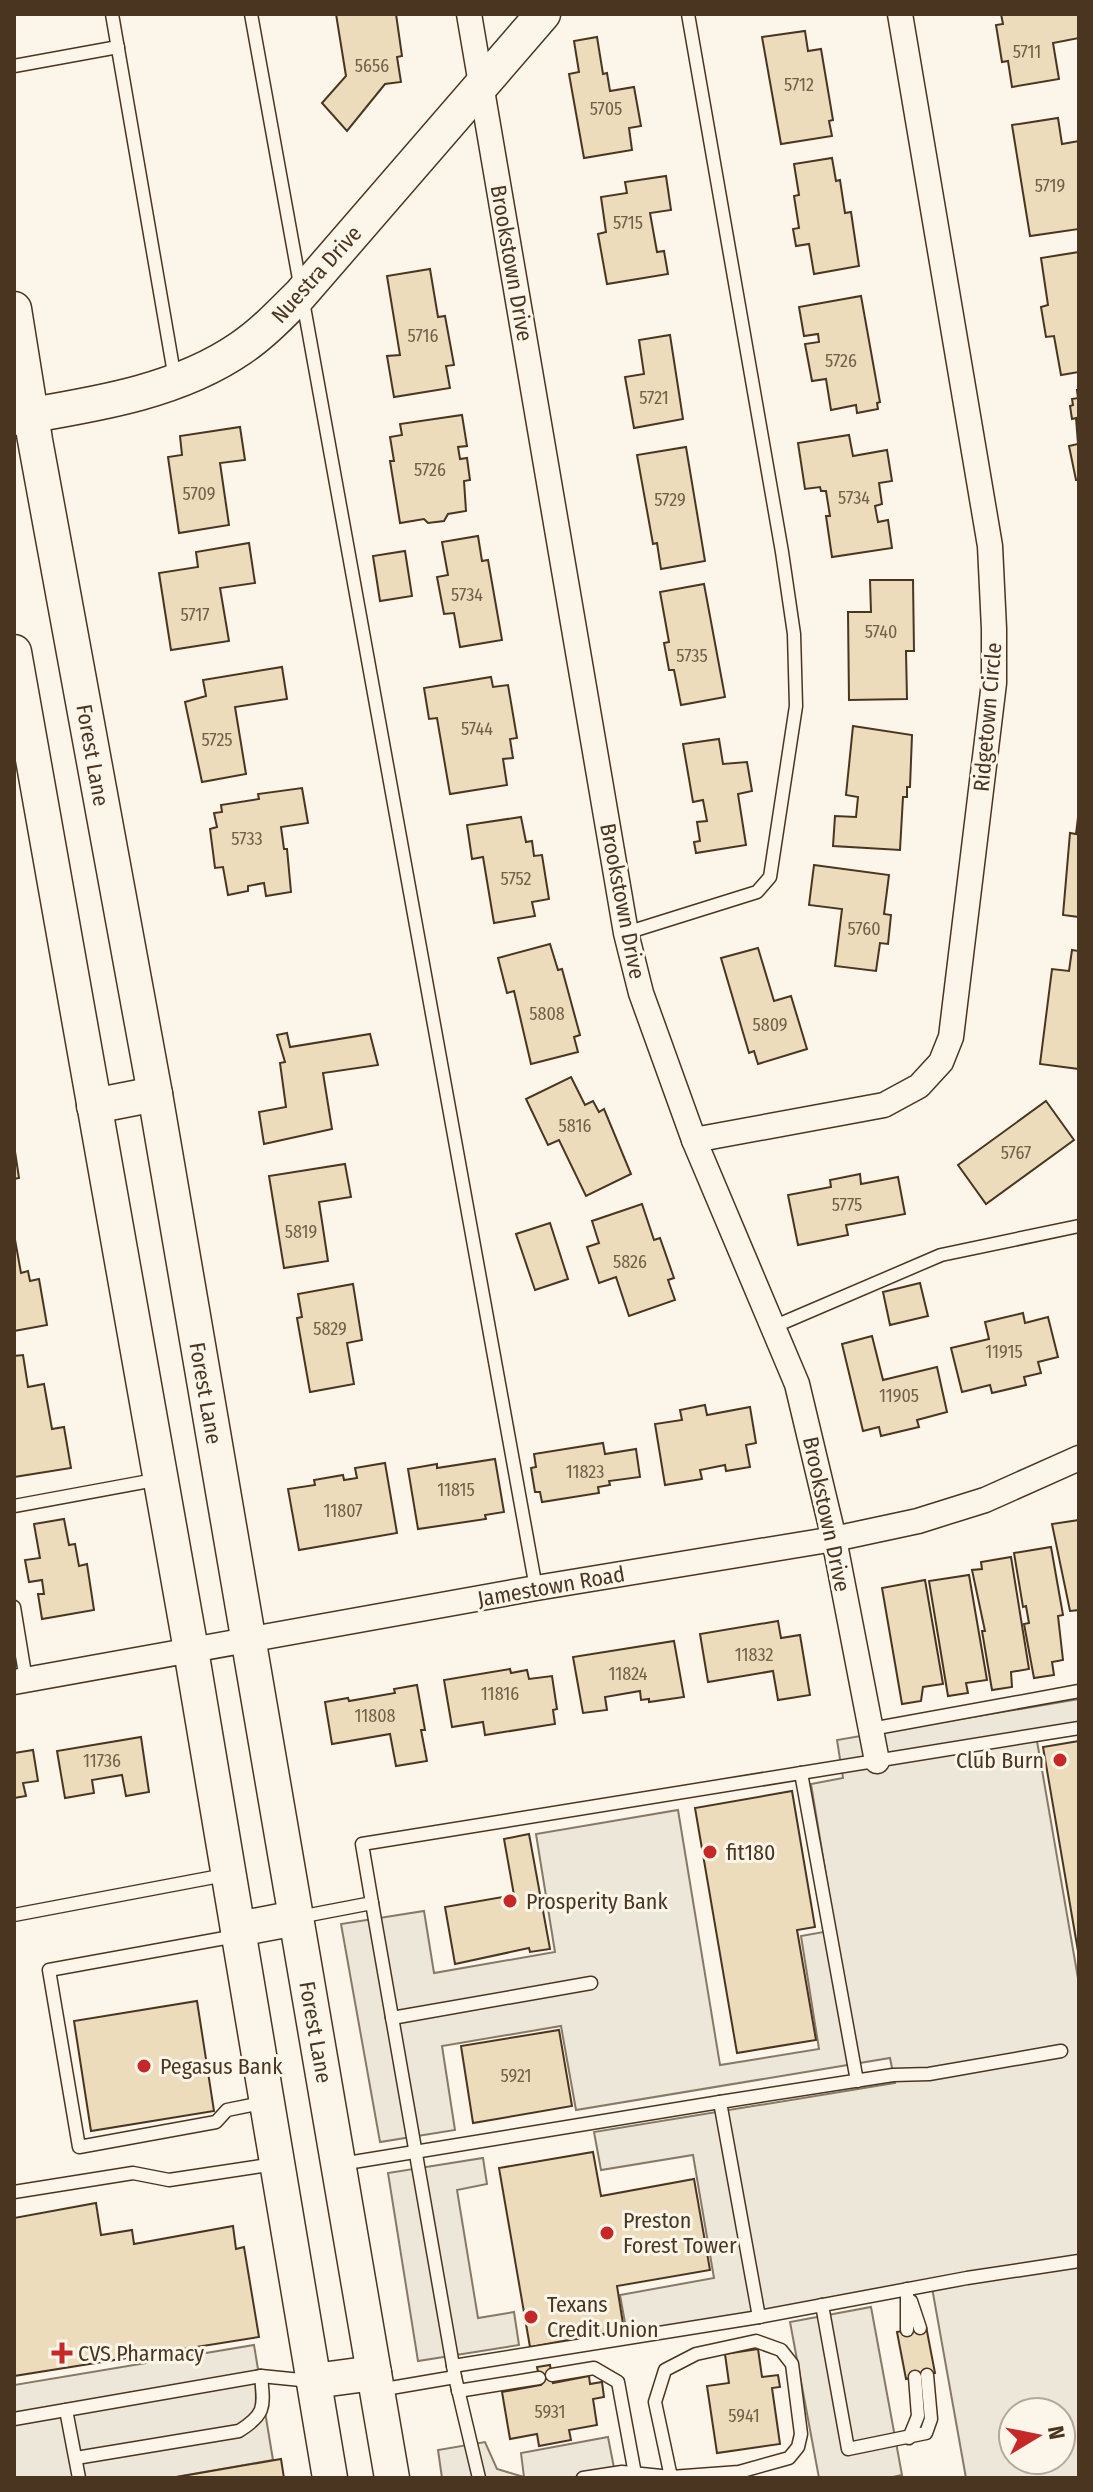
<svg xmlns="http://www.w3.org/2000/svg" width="1093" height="2492" viewBox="0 0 1093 2492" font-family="'Fira Sans Condensed',sans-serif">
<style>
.parking{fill:#ede7d9;stroke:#887966;stroke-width:2;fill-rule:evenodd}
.building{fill:#ecdcbc;stroke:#4a3520;stroke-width:2}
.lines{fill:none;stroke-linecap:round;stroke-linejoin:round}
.lane-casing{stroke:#4a3520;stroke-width:15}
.street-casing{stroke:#4a3520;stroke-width:27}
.secondary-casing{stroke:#4a3520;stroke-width:37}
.lane{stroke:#fbf6e9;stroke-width:12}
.street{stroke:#fbf6e9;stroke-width:24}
.secondary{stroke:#fbf6e9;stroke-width:34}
.poi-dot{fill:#c62828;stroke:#fbf6e9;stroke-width:3}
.labels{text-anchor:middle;stroke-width:6;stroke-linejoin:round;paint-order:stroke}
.number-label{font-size:18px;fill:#725f47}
.street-label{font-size:22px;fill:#4a3520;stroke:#fbf6e9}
.poi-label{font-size:22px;fill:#4a3520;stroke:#fbf6e9;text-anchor:start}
</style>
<rect width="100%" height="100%" fill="#fbf6e9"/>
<g class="parking">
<path d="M1079,1699V1733L1037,1741L1079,1984V2478H966L931,2282L627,2334L620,2295L714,2278L693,2155L601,2170L594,2132L895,2083L890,2058L576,2110L561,2026L442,2046L455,2130L380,2142L341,1924L424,1911L434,1973L555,1952L536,1834L678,1810L720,2065L819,2049L801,1936L835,1930L811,1784L843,1778L837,1740ZM1013,2412H1061V2460H1013Z"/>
<path d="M483,2158L487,2184L457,2190L478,2318L514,2312L519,2345L418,2361L388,2173Z"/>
<path d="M871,2307L902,2475L888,2478H819L790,2322Z"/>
<path d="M254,2345L273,2460L170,2478H14V2385Z"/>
<path d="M608,2437L616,2478H442L438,2450L485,2442L497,2469L524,2477L521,2453Z"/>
</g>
<g class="building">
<path d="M336,14H396L402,56L397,57L401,82L385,84L347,131L322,103L346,76Z"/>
<path d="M1001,14H1079V38L1053,43L1059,79L1012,87L1008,61L1002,62L996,25L1003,24Z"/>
<path d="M805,31L808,51L821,49L833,120L829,121L832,136L781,144L762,37Z"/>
<path d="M597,37L603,74L607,73L610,91L634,87L641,126L629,128L632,150L584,158L569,74L579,72L574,41Z"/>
<path d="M1058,118L1062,144L1079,141V229L1030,236L1012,125Z"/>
<path d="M832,158L836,181L840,180L845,213L851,212L859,266L814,274L809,244L796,246L793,229L799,228L794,196L799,195L794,164Z"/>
<path d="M666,176L671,210L650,213L657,252L664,251L668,274L607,284L598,234L606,232L601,197L627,193L625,182Z"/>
<path d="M1079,252V372L1061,375L1054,336L1046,337L1041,307L1048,305L1041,258Z"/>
<path d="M430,269L438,317L445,316L454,365L446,366L450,388L394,397L387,356L400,355L387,276Z"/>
<path d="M861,296L880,402L877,403L878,409L857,413L856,405L831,410L826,379L812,381L805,344L819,342L818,334L804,336L799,307Z"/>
<path d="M670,335L683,419L634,428L625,377L644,374L639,340Z"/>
<path d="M1077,390H1079V480H1076L1069,446L1078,444L1076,418L1072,419L1070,406L1073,405L1072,399L1078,398Z"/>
<path d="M462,415L467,446L458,447L460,459L467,458L470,480L464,481L466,511L448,514L444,521L428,523L424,519L400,523L390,461H394L390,437L402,435L400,424Z"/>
<path d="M240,427L245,460L220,463L229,525L179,533L168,457L182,455L180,436Z"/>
<path d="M849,435L853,456L887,450L892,481L879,483L882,504L875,506L878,522L888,520L892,548L832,557L826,516H830L826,491H821L820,487L805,489L798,443Z"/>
<path d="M686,447L705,561L661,569L657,543L653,544L637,455Z"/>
<path d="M478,536L482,561L488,560L502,640L460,647L454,613L444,614L437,577L448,575L442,542Z"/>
<path d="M249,543L255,583L220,588L229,641L171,650L159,573L198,567L196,552Z"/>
<path d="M405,551L412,596L380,601L373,556Z"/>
<path d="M870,580H913L914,651H906L907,699L849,700L848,612H871Z"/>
<path d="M704,584L725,697L681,705L674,670H669L664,643L669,642L660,592Z"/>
<path d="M282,667L287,699L235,707L246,774L202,782L185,702L206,696L203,680Z"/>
<path d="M491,677L493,687L508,685L517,738L510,739L513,758L503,759L507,785L450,794L437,718L429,719L424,688Z"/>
<path d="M853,726L912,735L910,787H907V797H903L900,850L833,846L835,816L856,817L858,797L846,795Z"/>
<path d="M719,739L723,764L747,762L752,791L738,794L746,845L696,853L694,842L700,841L697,822L707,821L703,800L693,802L683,744Z"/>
<path d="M302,788L308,823L281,827L284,849H287L291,892L266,896L264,883L248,886V891L228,895L223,867L215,868L210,829L217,827L214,813L222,812L221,805L259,799L258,794Z"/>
<path d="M1079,809V917L1063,915L1070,833L1076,834Z"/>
<path d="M521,817L526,842L532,841L534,856L542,855L549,899L532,902L535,916L494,923L483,857L472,859L467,825Z"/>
<path d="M814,865L889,875L884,914L891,915L888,944L880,943L876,971L835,966L842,909L809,905Z"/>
<path d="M550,944L558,970L562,969L580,1035L574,1037L578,1052L531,1064L514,991L507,993L498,958Z"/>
<path d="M758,948L774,1001L791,996L807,1049L758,1064L754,1051L749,1053L721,958Z"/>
<path d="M1072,950L1079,951V1069L1040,1064L1052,969L1069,971Z"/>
<path d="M287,1033L290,1047L370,1034L378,1065L323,1073L332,1129L264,1144L259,1112L286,1107L280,1063L285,1062L277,1035Z"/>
<path d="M571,1077L585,1105L593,1101L599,1112L604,1109L631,1174L586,1196L559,1140L548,1145L526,1099Z"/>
<path d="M1046,1101L1074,1140L986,1204L958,1165Z"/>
<path d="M14,1145L19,1178L14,1179Z"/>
<path d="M345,1164L351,1197L319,1202L328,1261L284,1268L269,1176Z"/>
<path d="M860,1174L861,1184L898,1177L905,1214L846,1225L848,1235L798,1245L788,1195L831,1187L830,1180Z"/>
<path d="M642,1204L654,1240L660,1238L674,1278L668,1280L675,1300L629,1316L616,1277L599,1283L587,1247L599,1243L592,1221Z"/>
<path d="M550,1223L568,1279L535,1290L516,1234Z"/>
<path d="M14,1234L21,1273L28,1271L30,1281L39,1279L47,1325L14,1331Z"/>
<path d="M920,1283L928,1316L890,1325L883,1292Z"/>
<path d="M353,1284L362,1340L347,1343L354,1384L310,1392L297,1318L302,1317L298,1294Z"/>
<path d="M1023,1313L1025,1323L1048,1317L1058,1357L1038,1362L1041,1373L1024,1377L1026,1385L992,1393L990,1385L962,1392L951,1348L989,1339L985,1322Z"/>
<path d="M872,1336L883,1380L937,1367L947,1412L917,1420L919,1427L881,1436L879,1427L863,1431L842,1344Z"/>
<path d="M23,1355L28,1387L44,1384L52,1429L64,1427L71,1468L14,1477V1356Z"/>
<path d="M705,1405L707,1415L750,1407L756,1443L746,1445L750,1467L726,1471L725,1465L700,1470L702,1479L665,1485L655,1424L682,1420L680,1410Z"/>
<path d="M603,1443L605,1454L636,1449L640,1477L609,1481L610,1485L598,1487L599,1493L542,1502L540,1492H535L531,1468L536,1467L534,1454Z"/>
<path d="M495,1459L504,1512L485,1515L486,1519L418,1529L408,1469L437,1464V1468Z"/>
<path d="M385,1463L397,1533L299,1550L288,1489L315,1485L314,1480L343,1475L344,1480L357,1478L355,1468Z"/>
<path d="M64,1519L69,1545L75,1544L79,1566L87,1564L94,1610L42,1619L38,1594H44L42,1580L29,1582L25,1560L40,1558L34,1524Z"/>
<path d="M1079,1520V1610L1070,1611L1052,1524Z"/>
<path d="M1051,1547L1063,1615L1058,1616L1063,1660L1052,1662L1054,1675L1034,1678L1024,1624L1029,1623L1026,1606L1023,1607L1014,1553Z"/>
<path d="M1011,1557L1029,1669L1011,1672L1012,1687L992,1690L982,1631H985L972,1570L982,1569L981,1562Z"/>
<path d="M969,1575L987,1680L966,1683L968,1693L948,1696L929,1581Z"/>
<path d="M925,1580L943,1684L923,1687L921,1701L902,1704L882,1588Z"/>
<path d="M778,1621L781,1638L800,1635L810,1695L778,1700L773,1671L708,1682L700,1634Z"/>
<path d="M674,1641L684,1697L649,1702V1699L641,1700L640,1691L605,1697L607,1710L583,1713L573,1657Z"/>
<path d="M510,1669L511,1673L527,1670L529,1679L552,1676L557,1709L553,1710L555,1724L485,1735L483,1722L452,1727L444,1680Z"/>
<path d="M417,1685L425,1730H421L427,1761L396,1766L390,1734L332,1744L325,1702L348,1698L349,1701L395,1693L394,1689Z"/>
<path d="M141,1737L149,1792L126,1796L122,1775L92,1780L94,1793L65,1798L57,1751Z"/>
<path d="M1079,1741V1957L1043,1747Z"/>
<path d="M33,1750L38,1781L23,1783L26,1796L14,1798V1753Z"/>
<path d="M792,1791L815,1927L797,1930L816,2040L737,2053L695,1808Z"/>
<path d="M529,1834L550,1949L530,1952L529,1948L455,1964L445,1907L514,1895L504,1839Z"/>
<path d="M197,2001L214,2111L91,2131L74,2021Z"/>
<path d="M559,2030L572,2106L473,2123L461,2046Z"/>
<path d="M593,2152L601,2196L694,2179L710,2270L617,2286L624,2330L530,2347L499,2168Z"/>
<path d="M96,2203L101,2235L132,2230L134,2244L233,2226L236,2249L244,2247L259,2337L14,2376V2218Z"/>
<path d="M926,2326L935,2373L906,2379L897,2332Z"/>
<path d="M758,2349L762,2377L778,2375L780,2387L772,2388L780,2444L717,2453L707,2386L729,2383L725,2354Z"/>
<path d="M550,2365L553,2383L589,2376L590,2384L602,2382L604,2397L593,2399L597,2425L569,2430L571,2440L539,2446L537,2434L510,2439L502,2392L541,2385L537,2367Z"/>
<path d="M281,2459L284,2478H171Z"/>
</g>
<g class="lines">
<defs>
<g id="lane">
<path d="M112,14L175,379"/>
<path d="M251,14L536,1588"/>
<path d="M14,66L118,47"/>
<path d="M626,933L757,892L770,877L796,706L794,634L782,552L688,14"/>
<path d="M773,1327L941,1255L1079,1226"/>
<path d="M14,1506L160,1479"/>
<path d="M14,1607L26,1680"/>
<path d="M871,1729L1079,1691"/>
<path d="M801,1773L857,2081"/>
<path d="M372,1903L455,2377L479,2478"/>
<path d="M14,1915L225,1875"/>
<path d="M299,1917L372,1903L362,1844L1079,1728"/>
<path d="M236,1936L49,1970L79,2147L216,2122L227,2110L266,2102"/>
<path d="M392,2018L591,1983"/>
<path d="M720,2102L759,2317"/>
<path d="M341,2164L720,2102L893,2075L929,2074L1061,2051"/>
<path d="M14,2192L133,2173L169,2180L275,2164"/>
<path d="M911,2301L920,2328"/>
<path d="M822,2305L848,2449L926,2433L931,2419L927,2375"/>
<path d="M907,2330V2289"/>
<path d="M453,2366L759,2317L967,2278L1079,2261"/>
<path d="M552,2375L594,2368L618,2382L635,2474"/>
<path d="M379,2390L455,2377"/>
<path d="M458,2391L539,2378"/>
<path d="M66,2410L79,2478"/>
<path d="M14,2419L261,2376L311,2381"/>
<path d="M909,2438L918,2416L915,2377"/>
<path d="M76,2458L239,2431C266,2414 264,2407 261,2376"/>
<path d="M583,2478L622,2472L671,2477L739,2472L789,2458L798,2447L801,2434L792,2364L781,2350L756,2341L696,2354L665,2370L655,2402L671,2477"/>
</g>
<g id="street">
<path d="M469,14L626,933L641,993L694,1140L797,1384L834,1539L877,1761"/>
<path d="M694,1140L884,1105L919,1086L941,1062L951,1037L994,683V629L990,546L900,14"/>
<path d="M14,1682L536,1588L834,1539L918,1521L985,1500L1079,1458"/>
</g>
<g id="secondary">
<path d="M14,309L35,440L155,1094L392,2478"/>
<path d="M14,418C90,405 176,393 241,348C263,333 281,314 300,295L543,14"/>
<path d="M14,652L191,1650L330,2478"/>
<path d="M94,1106L155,1094"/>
<path d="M238,1929L296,1918"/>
<path d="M314,2381L374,2373"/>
</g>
</defs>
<use href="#lane" class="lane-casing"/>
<use href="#street" class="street-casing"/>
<use href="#secondary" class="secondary-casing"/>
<use href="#lane" class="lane"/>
<use href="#street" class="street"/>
<use href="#secondary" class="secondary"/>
</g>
<g class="poi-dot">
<circle cx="1060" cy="1760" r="8"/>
<circle cx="710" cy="1852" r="8"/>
<circle cx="510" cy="1901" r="8"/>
<circle cx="144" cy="2066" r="8"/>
<circle cx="607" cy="2233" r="8"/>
<circle cx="531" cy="2317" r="8"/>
<path d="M58 2341h8v8h8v8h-8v8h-8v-8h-8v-8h8z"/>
</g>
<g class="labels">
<g class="number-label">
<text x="1027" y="58">5711</text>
<text x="372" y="72">5656</text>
<text x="799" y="91">5712</text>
<text x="606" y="115">5705</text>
<text x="1050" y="192">5719</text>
<text x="628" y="229">5715</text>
<text x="423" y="342">5716</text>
<text x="841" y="367">5726</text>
<text x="654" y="404">5721</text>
<text x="430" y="476">5726</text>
<text x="199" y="500">5709</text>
<text x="854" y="504">5734</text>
<text x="670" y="506">5729</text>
<text x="467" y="601">5734</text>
<text x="195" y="621">5717</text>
<text x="881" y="638">5740</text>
<text x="692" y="662">5735</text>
<text x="477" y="735">5744</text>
<text x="217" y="746">5725</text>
<text x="247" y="845">5733</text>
<text x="516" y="885">5752</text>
<text x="864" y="935">5760</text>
<text x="547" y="1020">5808</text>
<text x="770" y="1031">5809</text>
<text x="575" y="1132">5816</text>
<text x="1016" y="1159">5767</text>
<text x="847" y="1211">5775</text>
<text x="301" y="1238">5819</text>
<text x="630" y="1268">5826</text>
<text x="330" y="1335">5829</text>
<text x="1004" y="1358">11915</text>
<text x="899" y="1402">11905</text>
<text x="585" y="1478">11823</text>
<text x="456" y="1496">11815</text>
<text x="343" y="1517">11807</text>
<text x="754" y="1661">11832</text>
<text x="628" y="1680">11824</text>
<text x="500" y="1700">11816</text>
<text x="375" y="1722">11808</text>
<text x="102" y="1767">11736</text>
<text x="516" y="2082">5921</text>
<text x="550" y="2418">5931</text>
<text x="744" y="2422">5941</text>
</g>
<g class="street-label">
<text transform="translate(512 263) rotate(80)" y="8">Brookstown Drive</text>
<text transform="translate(316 274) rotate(-48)" y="8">Nuestra Drive</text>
<text transform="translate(987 717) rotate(-85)" y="8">Ridgetown Circle</text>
<text transform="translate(93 755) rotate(80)" y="8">Forest Lane</text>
<text transform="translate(623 901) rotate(79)" y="8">Brookstown Drive</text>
<text transform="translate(206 1393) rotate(80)" y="8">Forest Lane</text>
<text transform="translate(827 1514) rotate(78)" y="8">Brookstown Drive</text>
<text transform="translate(551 1586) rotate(-10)" y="8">Jamestown Road</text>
<text transform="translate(316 2032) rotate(80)" y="8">Forest Lane</text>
</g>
<g class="poi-label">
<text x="1044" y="1768" text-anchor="end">Club Burn</text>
<text x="726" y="1860">fit180</text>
<text x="526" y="1909">Prosperity Bank</text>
<text x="160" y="2074">Pegasus Bank</text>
<text x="623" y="2228">Preston<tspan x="623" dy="25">Forest Tower</tspan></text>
<text x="547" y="2312">Texans<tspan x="547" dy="25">Credit Union</tspan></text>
<text x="78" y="2361">CVS Pharmacy</text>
</g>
</g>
<rect width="1093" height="2492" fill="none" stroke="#4a3520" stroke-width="32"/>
<g transform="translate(1037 2436) rotate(80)"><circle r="38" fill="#fbf6e9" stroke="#b4a999" stroke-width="2"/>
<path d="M0-6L14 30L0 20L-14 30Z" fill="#c62828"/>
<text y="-12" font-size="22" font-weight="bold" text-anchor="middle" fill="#4a3520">N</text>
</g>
</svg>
